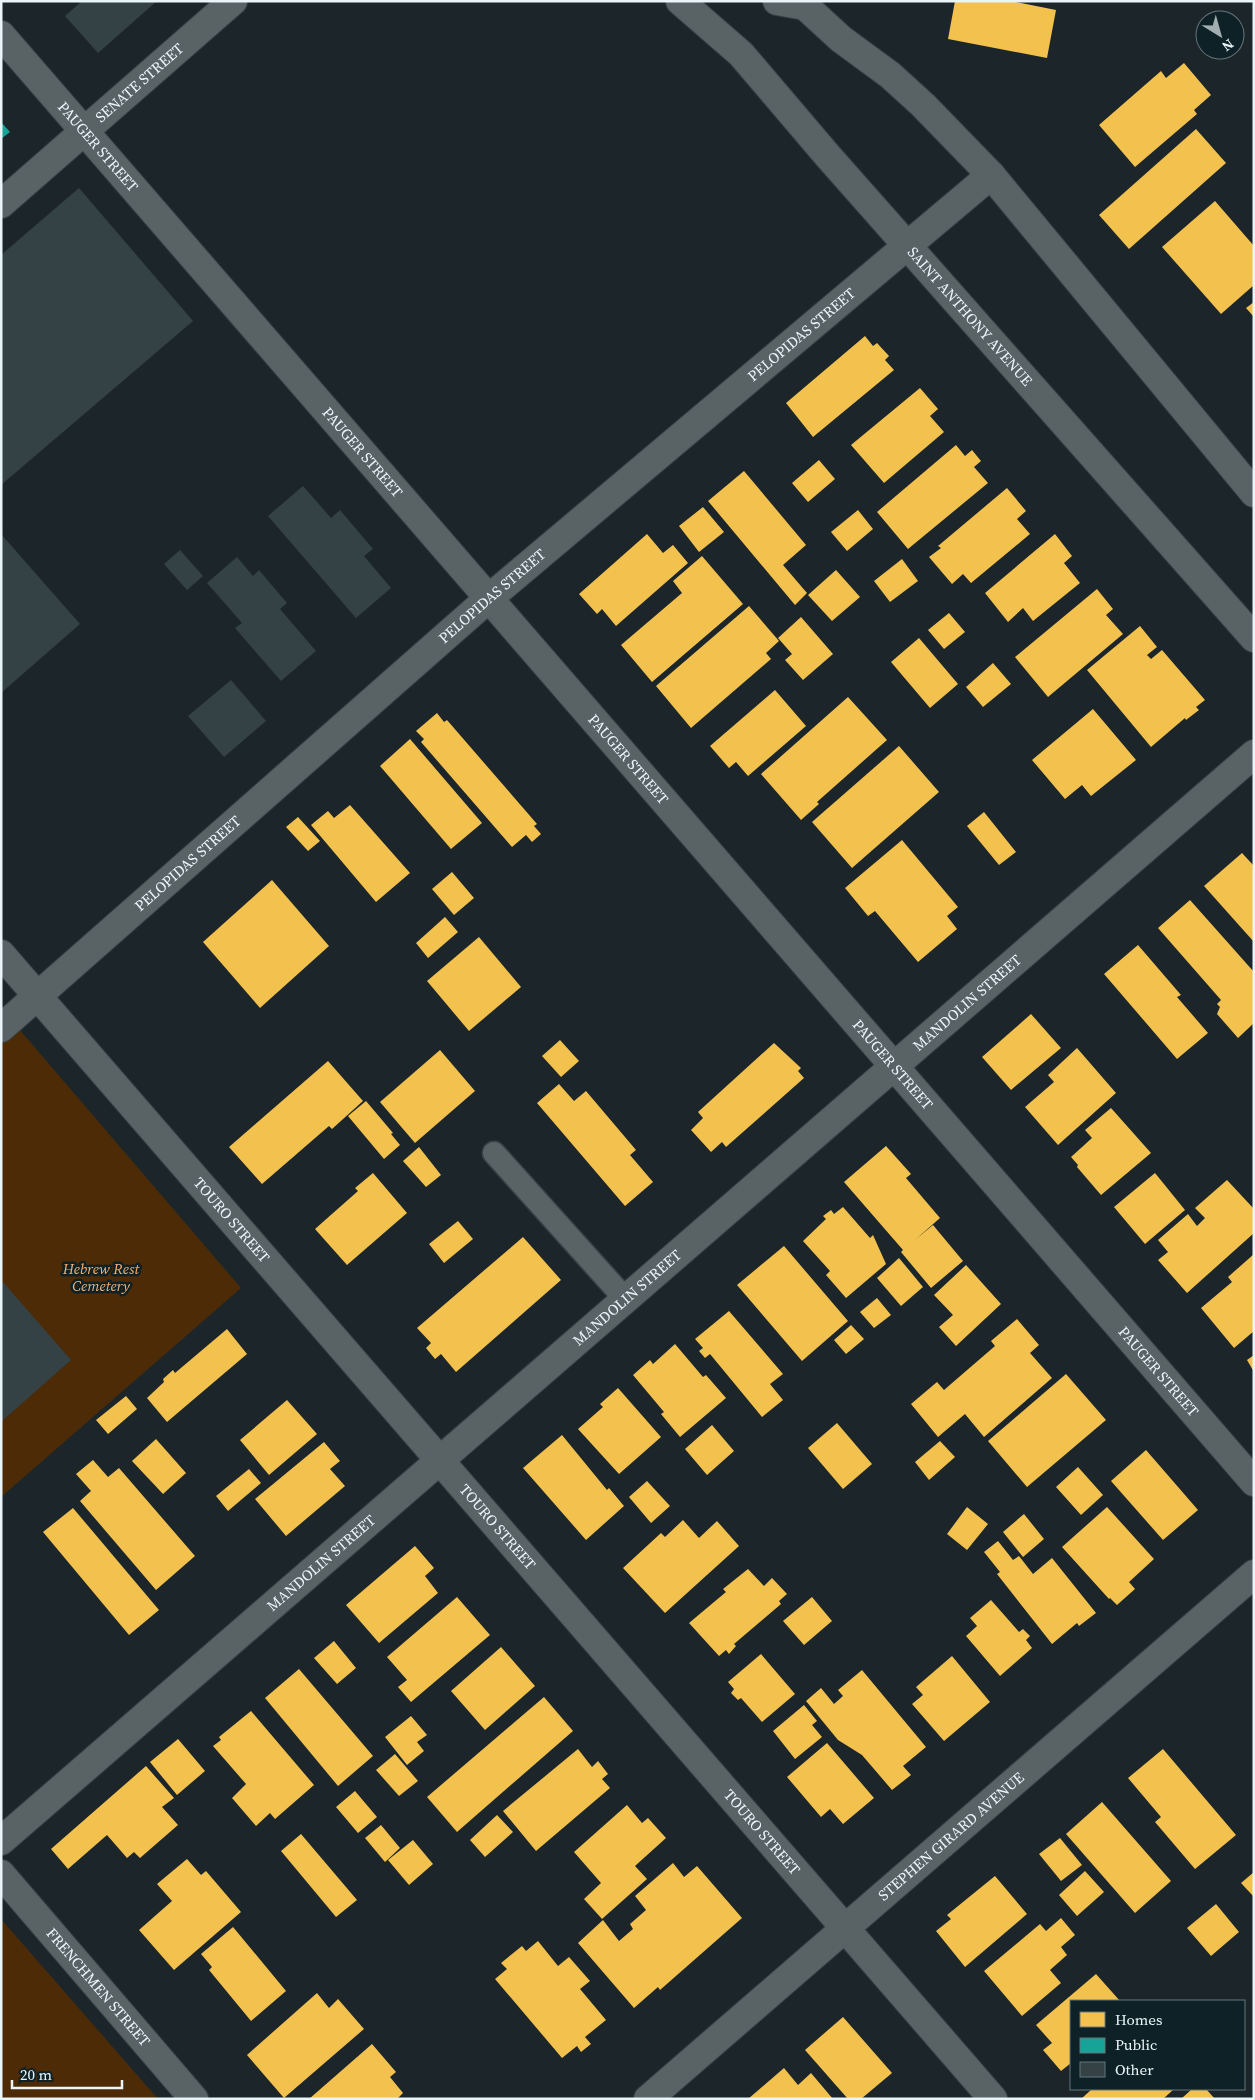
<svg xmlns="http://www.w3.org/2000/svg" width="1255" height="2100" viewBox="0 0 1255 2100" font-family="'Source Serif 4',serif">
<style>
.green{fill:#4c2b06}
.homes{fill:#f2c14e}
.public{fill:#17a398}
.building{fill:#344145}
.lines{fill:none;stroke-linecap:round;stroke-linejoin:round}
.service-casing{stroke:#384144;stroke-width:25}
.minor-casing{stroke:#384144;stroke-width:30}
.service{stroke:#596265;stroke-width:22}
.minor{stroke:#596265;stroke-width:28}
.labels{text-anchor:middle;stroke-width:5;stroke-linejoin:round;paint-order:stroke}
.street-label{font-size:15px;fill:#e9f5f9;stroke:#0d2126}
.park-label{font-size:15px;font-style:italic;fill:#f5b073;stroke:#0d2126}
</style>
<rect width="100%" height="100%" fill="#1c262a"/>
<g class="green">
<path d="M1,1008L241,1288L1,1497Z"/>
<path d="M1,1919L158,2099H1Z"/>
</g>
<g class="homes">
<path d="M955,1H1011L1056,10L1047,58L948,39Z"/>
<path d="M1184,63L1211,95L1194,110L1197,114L1135,167L1099,125L1161,71L1166,78Z"/>
<path d="M1196,129L1226,163L1129,249L1099,215Z"/>
<path d="M1215,201L1254,246V285L1221,314L1162,247Z"/>
<path d="M1254,302V317L1246,308Z"/>
<path d="M865,336L873,346L877,343L889,356L885,360L894,370L813,437L786,403Z"/>
<path d="M920,388L938,409L930,416L944,432L884,483L851,445Z"/>
<path d="M956,445L965,456L972,450L981,461L974,467L988,483L908,549L877,512Z"/>
<path d="M819,460L835,479L808,502L792,483Z"/>
<path d="M744,471L806,545L783,565L807,593L795,605L708,501Z"/>
<path d="M1007,488L1026,511L1017,519L1030,534L971,583L963,574L952,584L929,557L941,548L938,546Z"/>
<path d="M703,507L724,532L699,552L679,526Z"/>
<path d="M858,510L873,529L847,551L831,532Z"/>
<path d="M647,534L663,553L673,545L688,563L616,626L602,609L597,614L579,594Z"/>
<path d="M1055,534L1072,556L1064,563L1080,583L1033,621L1023,608L1008,622L985,593Z"/>
<path d="M702,556L743,604L652,682L621,645L682,593L673,581Z"/>
<path d="M902,559L918,581L890,602L874,581Z"/>
<path d="M836,570L860,597L832,621L808,595Z"/>
<path d="M1097,589L1113,609L1106,615L1123,634L1048,697L1015,657Z"/>
<path d="M749,606L779,641L766,653L771,659L691,728L656,686Z"/>
<path d="M949,613L965,632L944,649L928,630Z"/>
<path d="M801,617L833,654L803,680L785,660L792,654L778,638Z"/>
<path d="M1140,626L1157,647L1147,655L1151,659L1162,650L1205,700L1196,707L1199,710L1186,720L1185,718L1151,747L1087,670Z"/>
<path d="M919,638L958,684L930,708L891,662Z"/>
<path d="M993,663L1011,684L983,707L966,687Z"/>
<path d="M775,690L806,726L748,776L736,762L729,768L710,746Z"/>
<path d="M848,697L887,740L817,802L819,804L801,820L761,774Z"/>
<path d="M1093,709L1136,760L1091,796L1082,785L1065,799L1032,760Z"/>
<path d="M437,713L444,722L447,720L537,824L534,826L541,834L532,842L526,835L512,847L421,742L424,739L416,731Z"/>
<path d="M410,739L482,823L451,849L380,766Z"/>
<path d="M899,746L939,792L852,868L812,822Z"/>
<path d="M350,805L410,873L376,902L311,825L328,811L334,818Z"/>
<path d="M984,812L1016,852L999,865L967,826Z"/>
<path d="M298,817L320,841L308,851L286,827Z"/>
<path d="M902,840L958,907L947,916L957,929L918,962L875,911L868,916L845,888Z"/>
<path d="M1242,853L1254,866V942L1204,886Z"/>
<path d="M452,872L474,898L454,915L432,889Z"/>
<path d="M272,880L329,946L260,1008L203,942Z"/>
<path d="M1190,900L1254,972V1023L1238,1038L1217,1014L1220,1007L1217,1004L1221,1000L1158,928Z"/>
<path d="M445,917L458,932L428,958L416,943Z"/>
<path d="M479,937L521,987L469,1031L427,981Z"/>
<path d="M1138,945L1181,995L1177,997L1208,1033L1177,1059L1104,974Z"/>
<path d="M1031,1014L1061,1048L1011,1090L982,1057Z"/>
<path d="M560,1040L579,1061L561,1077L542,1056Z"/>
<path d="M774,1043L801,1068L798,1071L804,1078L726,1147L722,1142L711,1152L691,1130L703,1118L698,1112Z"/>
<path d="M1077,1048L1116,1093L1058,1145L1025,1107L1054,1082L1048,1075Z"/>
<path d="M440,1050L475,1091L415,1143L380,1102Z"/>
<path d="M328,1061L363,1101L332,1129L329,1126L262,1184L229,1147Z"/>
<path d="M559,1084L574,1101L586,1091L636,1150L630,1155L653,1182L625,1206L537,1103Z"/>
<path d="M366,1101L393,1133L391,1134L400,1145L384,1159L348,1116Z"/>
<path d="M1111,1108L1151,1153L1101,1195L1077,1167L1078,1165L1071,1157L1092,1138L1085,1130Z"/>
<path d="M886,1146L911,1174L906,1178L940,1218L915,1240L933,1225L963,1261L931,1288L901,1252L903,1250L844,1182Z"/>
<path d="M419,1147L441,1175L426,1187L403,1161Z"/>
<path d="M373,1173L407,1213L347,1265L315,1229L358,1191L355,1188Z"/>
<path d="M1155,1173L1185,1210L1145,1244L1114,1207Z"/>
<path d="M1227,1180L1254,1209V1233L1187,1293L1158,1260L1168,1252L1158,1240L1188,1214L1197,1226L1205,1218L1195,1208Z"/>
<path d="M843,1207L870,1238L873,1235L886,1264L846,1298L826,1275L830,1271L803,1241L826,1219L823,1216L831,1210L834,1214Z"/>
<path d="M458,1221L473,1239L444,1263L429,1244Z"/>
<path d="M523,1237L561,1280L456,1372L441,1354L435,1359L426,1348L431,1343L417,1328Z"/>
<path d="M784,1246L848,1321L802,1361L737,1285Z"/>
<path d="M1254,1254V1331L1234,1348L1201,1308L1232,1282L1228,1277Z"/>
<path d="M899,1258L923,1287L901,1306L877,1278Z"/>
<path d="M966,1265L1001,1304L956,1346L939,1327L953,1315L934,1295Z"/>
<path d="M877,1298L891,1315L874,1328L860,1312Z"/>
<path d="M729,1311L783,1374L770,1384L783,1400L762,1417L710,1354L705,1358L699,1351L703,1348L695,1339Z"/>
<path d="M1017,1319L1039,1345L1030,1353L1052,1378L984,1437L965,1414L938,1437L911,1404L937,1382L944,1390L995,1346L991,1341Z"/>
<path d="M851,1325L864,1339L846,1354L834,1340Z"/>
<path d="M227,1329L247,1354L167,1422L147,1398L164,1382L163,1379L173,1370L175,1373Z"/>
<path d="M675,1344L703,1377L706,1375L726,1398L680,1437L661,1414L664,1412L633,1375L650,1360L653,1364Z"/>
<path d="M1254,1355V1372L1247,1360Z"/>
<path d="M1066,1374L1106,1420L1027,1487L988,1441Z"/>
<path d="M618,1388L661,1437L619,1474L578,1429L603,1407L600,1404Z"/>
<path d="M126,1396L137,1409L108,1434L96,1420Z"/>
<path d="M287,1400L317,1434L269,1475L240,1440Z"/>
<path d="M837,1423L872,1464L843,1489L808,1448Z"/>
<path d="M712,1425L734,1451L707,1475L685,1449Z"/>
<path d="M562,1435L607,1490L609,1488L624,1506L586,1540L523,1468Z"/>
<path d="M156,1439L186,1473L163,1494L132,1461Z"/>
<path d="M940,1441L955,1457L929,1480L915,1462Z"/>
<path d="M324,1442L340,1461L330,1469L345,1486L286,1536L255,1499Z"/>
<path d="M1146,1450L1198,1510L1163,1540L1111,1481Z"/>
<path d="M93,1460L108,1477L119,1468L195,1556L156,1590L80,1501L91,1491L76,1474Z"/>
<path d="M1078,1467L1103,1495L1081,1515L1056,1487Z"/>
<path d="M249,1469L261,1483L228,1511L216,1496Z"/>
<path d="M647,1481L670,1506L651,1523L629,1497Z"/>
<path d="M967,1507L988,1524L967,1550L947,1534Z"/>
<path d="M1107,1507L1154,1559L1129,1582L1135,1589L1117,1605L1110,1598L1109,1599L1062,1547Z"/>
<path d="M73,1508L159,1610L129,1635L43,1532Z"/>
<path d="M1024,1514L1044,1539L1023,1557L1003,1532Z"/>
<path d="M683,1520L699,1538L717,1521L739,1546L665,1613L623,1568L661,1533L665,1537Z"/>
<path d="M998,1541L1013,1560L1019,1556L1033,1574L1052,1558L1096,1613L1079,1626L1077,1623L1052,1644L997,1574L1000,1572L984,1552Z"/>
<path d="M415,1546L434,1568L425,1576L438,1593L379,1643L346,1605Z"/>
<path d="M748,1569L764,1586L772,1578L787,1594L779,1601L781,1604L734,1644L736,1646L729,1654L726,1650L719,1656L689,1623L726,1592L723,1589Z"/>
<path d="M457,1597L490,1635L411,1702L398,1687L407,1680L387,1657Z"/>
<path d="M812,1597L832,1621L804,1645L783,1621Z"/>
<path d="M991,1600L1019,1632L1023,1629L1030,1636L1026,1640L1032,1648L1000,1676L966,1636L977,1626L970,1618Z"/>
<path d="M334,1641L356,1668L337,1684L314,1658Z"/>
<path d="M501,1647L535,1686L485,1730L451,1691Z"/>
<path d="M761,1654L795,1694L762,1722L741,1698L738,1700L731,1693L734,1689L728,1682Z"/>
<path d="M952,1656L990,1702L944,1741L912,1704L923,1695L916,1687Z"/>
<path d="M299,1669L373,1756L338,1786L265,1698Z"/>
<path d="M862,1670L926,1747L903,1766L911,1775L892,1790L862,1755L838,1740L806,1701L821,1688L834,1704L843,1696L838,1690Z"/>
<path d="M544,1697L573,1731L457,1832L427,1797Z"/>
<path d="M804,1705L817,1721L812,1725L822,1737L795,1759L773,1731Z"/>
<path d="M251,1711L314,1785L275,1819L270,1813L256,1826L232,1798L246,1784L213,1746L221,1740L219,1737Z"/>
<path d="M411,1716L427,1735L417,1742L424,1751L407,1765L385,1737Z"/>
<path d="M178,1739L205,1771L177,1795L150,1762Z"/>
<path d="M827,1743L874,1798L843,1824L830,1809L821,1817L787,1777Z"/>
<path d="M578,1749L592,1767L598,1761L608,1774L602,1779L610,1788L536,1851L503,1811Z"/>
<path d="M1163,1749L1236,1835L1195,1869L1155,1822L1161,1817L1128,1778Z"/>
<path d="M395,1754L418,1781L399,1796L376,1770Z"/>
<path d="M146,1766L174,1798L162,1807L178,1825L140,1858L134,1852L127,1858L107,1835L68,1869L51,1849Z"/>
<path d="M355,1791L377,1817L358,1833L336,1807Z"/>
<path d="M1102,1802L1171,1881L1135,1913L1066,1834Z"/>
<path d="M627,1805L642,1823L648,1818L666,1838L635,1866L647,1879L602,1919L584,1899L601,1883L574,1852Z"/>
<path d="M497,1815L513,1832L485,1857L470,1840Z"/>
<path d="M381,1825L400,1848L385,1862L365,1838Z"/>
<path d="M301,1834L357,1900L336,1917L281,1851Z"/>
<path d="M1060,1838L1082,1865L1061,1881L1039,1854Z"/>
<path d="M413,1840L433,1864L409,1885L388,1860Z"/>
<path d="M187,1859L201,1875L206,1871L241,1912L174,1970L139,1930L172,1901L157,1884Z"/>
<path d="M673,1863L684,1877L697,1866L742,1918L660,1990L658,1987L634,2008L578,1943L603,1920L619,1941L633,1929L630,1924L646,1910L635,1896Z"/>
<path d="M1085,1871L1104,1892L1077,1916L1059,1895Z"/>
<path d="M1254,1872V1897L1241,1883Z"/>
<path d="M995,1876L1027,1914L965,1967L936,1931L951,1919L947,1915Z"/>
<path d="M1216,1904L1239,1932L1211,1956L1187,1928Z"/>
<path d="M1061,1918L1075,1935L1061,1947L1067,1955L1050,1970L1061,1983L1022,2016L984,1971L1040,1924L1046,1931Z"/>
<path d="M233,1927L286,1991L251,2021L209,1970L212,1967L201,1954Z"/>
<path d="M538,1941L558,1966L569,1957L590,1981L580,1989L606,2020L585,2037L591,2044L581,2052L577,2046L562,2058L495,1979L507,1969L501,1963L522,1946L526,1951Z"/>
<path d="M1096,1974L1120,2001H1071V2063L1061,2071L1043,2050L1052,2043L1036,2025Z"/>
<path d="M317,1993L329,2008L338,1999L364,2029L284,2098L247,2055Z"/>
<path d="M843,2017L892,2073L861,2099H848L805,2050Z"/>
<path d="M372,2044L396,2072L390,2077L403,2093L397,2099H309Z"/>
<path d="M784,2068L798,2085L811,2073L833,2099H748Z"/>
<path d="M1092,2089H1174L1163,2099H1081Z"/>
<path d="M1192,2089H1206L1215,2099H1181Z"/>
</g>
<path class="public" d="M1,122L10,132L1,139Z"/>
<g class="building">
<path d="M82,1H157L98,53L65,16Z"/>
<path d="M79,188L193,321L1,485V255Z"/>
<path d="M303,486L331,518L340,510L373,549L364,556L391,588L356,618L268,516Z"/>
<path d="M1,534L80,624L1,693Z"/>
<path d="M180,550L203,576L187,590L164,564Z"/>
<path d="M237,557L253,576L259,570L287,603L280,609L316,651L281,681L235,628L242,623L207,583Z"/>
<path d="M231,680L266,721L224,757L188,716Z"/>
<path d="M3,1282L71,1360L1,1422V1283Z"/>
</g>
<g class="lines">
<defs>
<path id="service" d="M494,1153L627,1301"/>
<g id="minor">
<path id="s1" d="M680,1L741,54L827,155L1254,638"/>
<path d="M777,1L805,6"/>
<path d="M805,6L841,39L890,75L923,105L991,175L1254,493"/>
<path id="s2" d="M1,35L1254,1482"/>
<path id="s3" d="M1,204L233,1"/>
<path id="s4" d="M1,954L993,2099"/>
<path id="s5" d="M1,1028L488,599L991,175"/>
<path id="s6" d="M1,1841L1254,754"/>
<path id="s7" d="M1,1874L194,2099"/>
<path id="s8" d="M648,2099L1254,1574"/>
</g>
</defs>
<use href="#service" class="service-casing"/>
<use href="#minor" class="minor-casing"/>
<use href="#service" class="service"/>
<use href="#minor" class="minor"/>
</g>
<g class="labels">
<g class="street-label">
<text dy="5" stroke="none"><textPath href="#s3" startOffset="184">SENATE STREET</textPath></text>
<text dy="5" stroke="none"><textPath href="#s2" startOffset="148">PAUGER STREET</textPath></text>
<text dy="5" stroke="none"><textPath href="#s1" startOffset="429">SAINT ANTHONY AVENUE</textPath></text>
<text dy="5" stroke="none"><textPath href="#s5" startOffset="1059">PELOPIDAS STREET</textPath></text>
<text dy="5" stroke="none"><textPath href="#s2" startOffset="552">PAUGER STREET</textPath></text>
<text dy="5" stroke="none"><textPath href="#s5" startOffset="654">PELOPIDAS STREET</textPath></text>
<text dy="5" stroke="none"><textPath href="#s2" startOffset="958">PAUGER STREET</textPath></text>
<text dy="5" stroke="none"><textPath href="#s5" startOffset="249">PELOPIDAS STREET</textPath></text>
<text dy="5" stroke="none"><textPath href="#s6" startOffset="1279">MANDOLIN STREET</textPath></text>
<text dy="5" stroke="none"><textPath href="#s2" startOffset="1362">PAUGER STREET</textPath></text>
<text dy="5" stroke="none"><textPath href="#s4" startOffset="352">TOURO STREET</textPath></text>
<text dy="5" stroke="none"><textPath href="#s6" startOffset="829">MANDOLIN STREET</textPath></text>
<text dy="5" stroke="none"><textPath href="#s2" startOffset="1768">PAUGER STREET</textPath></text>
<text dy="5" stroke="none"><textPath href="#s4" startOffset="758">TOURO STREET</textPath></text>
<text dy="5" stroke="none"><textPath href="#s6" startOffset="424">MANDOLIN STREET</textPath></text>
<text dy="5" stroke="none"><textPath href="#s4" startOffset="1162">TOURO STREET</textPath></text>
<text dy="5" stroke="none"><textPath href="#s8" startOffset="401">STEPHEN GIRARD AVENUE</textPath></text>
<text dy="5" stroke="none"><textPath href="#s7" startOffset="149">FRENCHMEN STREET</textPath></text>
</g>
<g class="park-label">
<text x="101" y="1274">Hebrew Rest<tspan x="101" dy="17">Cemetery</tspan></text>
</g>
</g>
<rect width="1255" height="2100" fill="none" stroke="#e9f5f9" stroke-width="5"/>
<rect x="1070" y="2000" width="175" height="90" fill="#0d2126" stroke="#65767a"/>
<rect x="1080" y="2012" width="25" height="15" fill="#f2c14e" stroke="#65767a"/>
<text x="1115" y="2025" font-size="15" fill="#e9f5f9">Homes</text>
<rect x="1080" y="2038" width="25" height="15" fill="#17a398" stroke="#65767a"/>
<text x="1115" y="2050" font-size="15" fill="#e9f5f9">Public</text>
<rect x="1080" y="2062" width="25" height="15" fill="#344145" stroke="#65767a"/>
<text x="1115" y="2075" font-size="15" fill="#e9f5f9">Other</text>
<g transform="translate(1220 35) rotate(143)"><circle r="24" fill="#0d2126" stroke="#65767a"/>
<path d="M0-4L9 19L0 12L-9 19Z" fill="#a1adb1"/>
<text y="-8" font-size="14" font-weight="bold" text-anchor="middle" fill="#e9f5f9">N</text>
</g>
<path d="M12 2080v8h110v-8" fill="none" stroke="#e9f5f9" stroke-width="2.5"/>
<text x="20" y="2080" font-size="15" fill="#e9f5f9" stroke="#0d2126" stroke-width="4" paint-order="stroke">20 m</text>
</svg>
